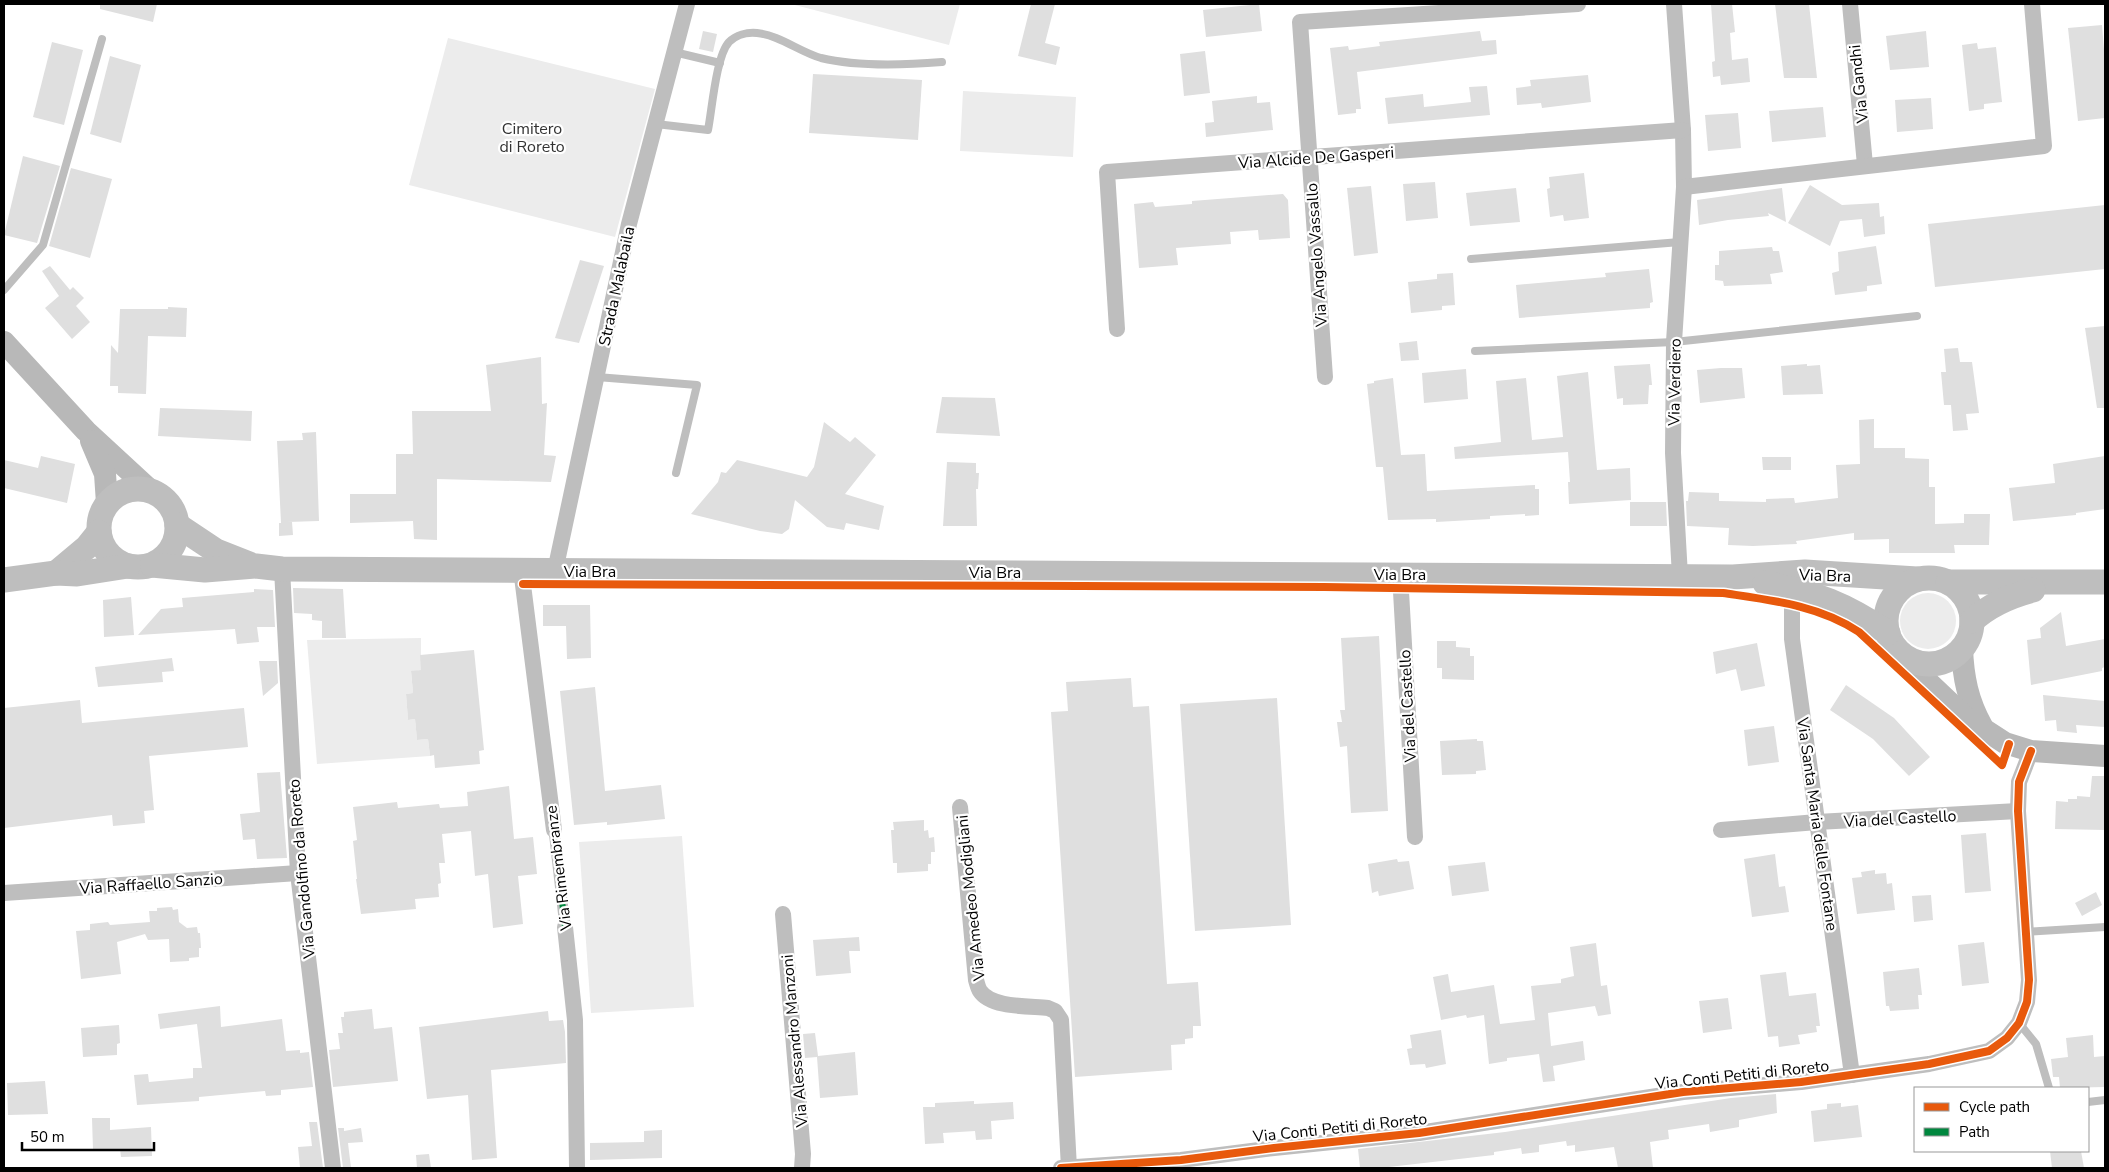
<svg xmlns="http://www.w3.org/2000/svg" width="2109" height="1172" viewBox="0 0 2109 1172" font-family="'Nunito Sans',sans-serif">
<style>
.green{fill:#ececec}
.building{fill:#dfdfdf}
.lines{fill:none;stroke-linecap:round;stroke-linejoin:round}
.service{stroke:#bebebe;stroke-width:8}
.pedestrian{stroke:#bebebe;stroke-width:11}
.minor{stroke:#bebebe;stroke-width:16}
.secondary{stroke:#b8b8b8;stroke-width:22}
.primary{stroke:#bebebe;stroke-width:25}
.quiet{stroke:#00873e;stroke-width:6;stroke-dasharray:12 6;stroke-linecap:butt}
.cycleway-casing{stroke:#fff;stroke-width:11}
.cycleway{stroke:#e8590c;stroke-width:8}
.labels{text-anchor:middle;stroke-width:4.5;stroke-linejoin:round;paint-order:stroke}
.street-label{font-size:16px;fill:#000;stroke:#fff}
.park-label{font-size:16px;fill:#333;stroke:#fff}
</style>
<rect width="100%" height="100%" fill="#fff"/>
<g class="green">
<path d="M791,4H960L949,45Z"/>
<path d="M448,38L655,89L615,237L409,185Z"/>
<path d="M963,91L1076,97L1073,157L960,151Z"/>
<circle cx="1928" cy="621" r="28"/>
<path d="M421,638V670L411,672L413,693L406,694L408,720L415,719L417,740L428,739L430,756L317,764L307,640Z"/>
<path d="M682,836L694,1007L591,1013L579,842Z"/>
</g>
<g class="building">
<path d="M100,4H157L153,22L100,9Z"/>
<path d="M1031,4H1055L1045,43L1060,47L1056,65L1018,56Z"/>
<path d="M1259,4L1262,31L1206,37L1203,10Z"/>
<path d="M1711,4H1732L1735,32L1730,33L1732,60L1748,58L1750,82L1721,85L1720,76L1713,77L1712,62L1715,61Z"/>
<path d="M1775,4H1809L1817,78H1784Z"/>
<path d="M2102,25L2105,62V118L2078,121L2068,28Z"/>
<path d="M703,31L717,34L713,52L699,49Z"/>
<path d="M1480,31L1482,41L1496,40L1497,54L1357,72L1361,109H1356V113L1338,115L1330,48L1348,46L1349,50L1380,46L1379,42Z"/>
<path d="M1926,31L1929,67L1890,70L1886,36Z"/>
<path d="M52,42L83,50L64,125L33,117Z"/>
<path d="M1977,43L1978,49L1996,47L2002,102L1984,104V109L1969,111L1962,45Z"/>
<path d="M1205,51L1210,93L1184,96L1180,54Z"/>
<path d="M110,56L141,65L121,143L90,134Z"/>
<path d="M813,74L922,80L918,140L809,133Z"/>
<path d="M1588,75L1591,102L1542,108L1541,103L1517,105L1516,88L1531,86L1530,80Z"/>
<path d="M1487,86L1490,115L1388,124L1385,98L1423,94L1424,107L1471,102L1469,87Z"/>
<path d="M1257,96V103L1270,102L1273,130L1206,137L1205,123L1214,122L1212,101Z"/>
<path d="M1931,98L1933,129L1897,132L1895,100Z"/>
<path d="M1823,107L1826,137L1772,142L1769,111Z"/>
<path d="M1738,113L1741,148L1708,151L1705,115Z"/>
<path d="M23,156L60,166L37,243L4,235Z"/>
<path d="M71,168L112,179L90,258L49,246Z"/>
<path d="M1584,173L1589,218L1564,221L1563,215L1550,217L1547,189L1550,188L1549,177Z"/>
<path d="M1435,182L1438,218L1406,221L1403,184Z"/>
<path d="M1810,185L1842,205L1879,203L1880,217L1884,216L1885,234L1864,237L1862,219L1840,221L1830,246L1788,223Z"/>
<path d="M1371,186L1378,253L1354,256L1347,188Z"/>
<path d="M1516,188L1520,222L1470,226L1466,193Z"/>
<path d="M1782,188L1786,222L1768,213L1769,216L1728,220L1699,225L1697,200Z"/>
<path d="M1283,194L1288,200L1290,238L1259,240L1258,230L1230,232L1231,244L1176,248L1178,265L1139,268L1134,204L1153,202L1155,207L1192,204V201Z"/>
<path d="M2105,205V269L1935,287L1928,224Z"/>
<path d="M1876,246L1882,284L1867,286V291L1835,295L1832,273L1839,271L1838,252Z"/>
<path d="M1772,247L1773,251H1779L1783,272L1770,274L1772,284L1724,286L1723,281L1715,280V265H1719V251Z"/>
<path d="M580,260L604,266L579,343L555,338Z"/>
<path d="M50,266L70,290L73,287L84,298L76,306L90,322L72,339L45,308L59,296L42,271Z"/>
<path d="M1649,269L1653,302L1650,303V308L1519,318L1516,285L1606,277L1605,273Z"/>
<path d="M1453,273L1455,305L1442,306V310L1411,313L1408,282L1437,279V274Z"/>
<path d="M168,307L187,308L186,337L148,336L146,394L118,393V386H110L111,345L118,353L120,309H168Z"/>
<path d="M2105,326V408H2097L2085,328Z"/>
<path d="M1417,341L1419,360L1401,361L1399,343Z"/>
<path d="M1958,348L1960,362H1972L1979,413L1966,414L1968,430L1953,431L1951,405H1944L1941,372H1946L1944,349Z"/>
<path d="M541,357L542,404L547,403L544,455L556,456L551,482L437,479V540L414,539L413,521L350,523V494H396V454H413L412,411H491L486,365Z"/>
<path d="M1650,364L1652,385H1649L1648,404L1623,405V398L1617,399L1614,366Z"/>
<path d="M1807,364V366L1820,365L1823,394L1783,395L1781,366Z"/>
<path d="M1721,368H1742L1745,398L1700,403L1697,370Z"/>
<path d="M1466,369L1468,399L1424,403L1422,373Z"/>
<path d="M1588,372L1597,470L1630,468L1631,500L1569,504L1568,482H1570L1568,452L1455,459L1454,447L1501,442L1496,381L1526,378L1532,440L1563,437L1557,376Z"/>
<path d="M1393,378L1401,455L1425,454L1427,491L1535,485V489H1539V515L1525,516V514L1490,516V519L1436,522V519L1388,520L1383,467H1376L1367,384L1374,383V381Z"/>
<path d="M942,397L995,398L1000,436L936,433Z"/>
<path d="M160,408L252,411L251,441L158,436Z"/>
<path d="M1874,419V448H1905V458L1929,459V487H1935V524L1964,523V514H1990L1989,545H1954L1955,553H1889V539L1854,540V533L1796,541L1797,544L1753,546L1728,545L1729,528L1687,526L1686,501H1688L1689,492L1719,493V501L1766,502V499L1794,498L1795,503L1838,498L1836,465L1860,464L1859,420Z"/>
<path d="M824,422L850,442L855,437L876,455L845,494L884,506L879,530L846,523L844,530L827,527L795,500L789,529L782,534L760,531L691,514L718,482L721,472L726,473L737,460L807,477L814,467Z"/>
<path d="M316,432L319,521L287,522H292L293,535L279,536V523H281L277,441L303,440L302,433Z"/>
<path d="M41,456L75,464L67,503L4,488V460L38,468Z"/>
<path d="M2105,456V509L2076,513V515L2013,521L2009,488L2055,483L2053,464Z"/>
<path d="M1762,457H1791V470H1763Z"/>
<path d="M947,462L976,463V473H979L978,489H976L977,526H943Z"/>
<path d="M1630,502H1666L1667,526H1630Z"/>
<path d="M293,588L343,589L346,638H322V621L312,620V614L294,613Z"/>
<path d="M254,589L273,590L275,627H257L259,642L237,644L235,629L138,635L161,609L183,607L182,598L254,592Z"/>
<path d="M131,597L134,635L104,637L103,600Z"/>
<path d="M543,605H590L591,658L567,659L566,626H543Z"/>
<path d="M2061,612L2066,646L2105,639V667L2102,668V671L2031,685L2027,640L2041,638L2040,628Z"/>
<path d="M1379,636L1388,811L1351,813L1347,746L1340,747L1337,722H1342L1340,710H1345L1341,638Z"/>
<path d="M1437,641H1456V647L1470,648V656H1474V680L1442,679V668H1437Z"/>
<path d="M1757,643L1765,686L1741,691L1736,669L1716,674L1713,652Z"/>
<path d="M474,650L484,750L479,751L480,764L435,768L434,755L430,756L428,739L417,740L415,719L408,720L406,694L413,693L411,671L421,670L420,655Z"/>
<path d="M172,658L174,671L162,672L163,682L98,687L95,667Z"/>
<path d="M259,661H277L278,683L263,696Z"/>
<path d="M1131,678L1133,707L1149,706L1167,984L1198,982L1201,1026H1193V1038L1185,1039V1044L1171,1045L1172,1070L1075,1077L1051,712L1068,711L1066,682Z"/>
<path d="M1846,685L1894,718L1930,757L1909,776L1873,739L1830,710Z"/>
<path d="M595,687L605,791L661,785L665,819L607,825V822L574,825L560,691Z"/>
<path d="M2043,695L2105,701V727L2076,725L2077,733L2057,731L2056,720L2045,721Z"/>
<path d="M1277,698L1291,925L1195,931L1180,704Z"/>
<path d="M80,700L82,723L244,708L248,747L149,756L154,810L144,811L145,823L113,826L112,815L4,828V708Z"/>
<path d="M1774,726L1779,762L1748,766L1744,730Z"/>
<path d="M1477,739V741H1483L1486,770L1476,771V774L1442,775L1440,741Z"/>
<path d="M280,772L287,858L257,859L255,839L243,840L240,814L260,812L257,773Z"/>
<path d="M2092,776H2105V830L2055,829L2056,801L2068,802V799H2077V796L2090,797Z"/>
<path d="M509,786L514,839L533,837L537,874L518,876L523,924L493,928L488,874L475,876L471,831L442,834L445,863H439L441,883L438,884L439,897L415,899L416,909L361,914L356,879H357L353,841L357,840L353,807L397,802L398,808L439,804L440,808L468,806L467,792Z"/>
<path d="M924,820V831L928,830L929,838L934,837L935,852H931V864H928V871L897,873V863H893L891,830H894L893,822Z"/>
<path d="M1986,833L1991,891L1965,893L1961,835Z"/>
<path d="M1775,854L1779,887L1785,886L1789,912L1752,917L1744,859Z"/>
<path d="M1397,859L1398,862L1409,861L1414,889L1379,896L1378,891L1372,893L1368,864Z"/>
<path d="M1485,862L1489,891L1452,896L1448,866Z"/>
<path d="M1875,870V874L1886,873L1887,884L1892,883L1895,910L1857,914L1852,878L1862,877L1861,872Z"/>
<path d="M2096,892L2102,905L2082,916L2075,903Z"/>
<path d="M1931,895L1933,920L1914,922L1912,896Z"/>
<path d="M172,907L173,910L178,909L179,922L187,928L197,927L198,933H200L201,948H199V957L189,958V961L170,962L169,939L148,940L145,934L117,942L121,974L81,979L76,931L90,930V924L108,922L110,925L150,922L149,911H157V908Z"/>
<path d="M859,937L860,951H849L851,973L816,976L813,940Z"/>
<path d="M1984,942L1989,983L1962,986L1958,945Z"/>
<path d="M1596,943L1601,986L1607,985L1611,1014L1598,1016L1595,1006L1548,1013L1551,1046L1583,1041L1585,1060L1553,1066L1555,1081L1543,1082L1539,1054L1507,1058V1061L1489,1064L1484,1015L1467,1018L1466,1015L1441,1020L1433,977L1448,974L1451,992L1494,985L1500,1024L1535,1020L1531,986L1561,983V979L1574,976L1570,947Z"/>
<path d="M1919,968L1922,995H1918L1919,1009L1890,1011L1889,1006H1886L1883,972Z"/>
<path d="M1786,972L1789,996L1816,993L1820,1026H1816L1817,1032L1798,1035L1800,1044L1779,1047L1778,1036L1768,1037L1760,975Z"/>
<path d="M1728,998L1732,1029L1703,1033L1699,1001Z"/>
<path d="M220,1006L221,1027L282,1019L286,1051L300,1050V1053L309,1052L313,1087L281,1090V1095L266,1096L265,1091L199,1097V1101L137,1105L134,1075L148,1074L149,1082L193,1078V1068H202L197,1024L160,1029L158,1014Z"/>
<path d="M372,1009L374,1029L392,1027L398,1081L333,1087L329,1050L340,1049L338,1033H343L341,1017H344V1012Z"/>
<path d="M548,1011L549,1021L563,1020L565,1032L566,1063L491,1070L497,1158L472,1160L468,1095L427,1099L419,1027Z"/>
<path d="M119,1025L120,1043L117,1044V1055L83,1057L81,1028Z"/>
<path d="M1441,1030L1446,1064L1426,1068L1425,1064L1410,1065L1407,1049L1412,1048L1410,1035Z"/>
<path d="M815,1033L818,1056L855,1052L858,1095L820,1098L817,1057L805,1058L803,1034Z"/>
<path d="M2093,1035L2094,1057L2105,1056V1087L2060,1088L2059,1077H2053L2051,1059L2068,1057L2066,1038Z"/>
<path d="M45,1081L48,1114L8,1115L7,1083Z"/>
<path d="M1776,1094L1777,1113L1739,1120V1127L1710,1132L1709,1124L1668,1130L1669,1139L1650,1142L1653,1168H1618L1614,1147L1575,1152V1145L1567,1146L1566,1141L1539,1145V1152L1522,1154L1521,1148L1494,1152V1155L1380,1168H1360L1358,1149L1505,1132L1731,1098Z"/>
<path d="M974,1101V1104L1013,1102L1014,1119L991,1121L992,1139L976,1140L975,1131L943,1133L944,1143L925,1144L923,1107H935V1103Z"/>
<path d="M1841,1103V1107L1858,1105L1862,1137L1814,1142L1811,1111L1827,1109V1104Z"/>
<path d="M92,1118H110V1130L151,1127L152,1156L121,1157L120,1149L93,1150Z"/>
<path d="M309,1122H317L323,1168H300L298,1147L312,1146Z"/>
<path d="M338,1128H344V1131L361,1128L363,1142L348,1143L351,1168H343Z"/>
<path d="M662,1130V1158L590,1160V1143L644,1142V1131Z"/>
<path d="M2050,1151H2081L2084,1168H2052Z"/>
<path d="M429,1154L431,1168H417L416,1155Z"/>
</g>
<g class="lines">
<g class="service">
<path d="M674,52L720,63"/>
<path d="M656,124L708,130C712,110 716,56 729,42C736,35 747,32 757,33C779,35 800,52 821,58C858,67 905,65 942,62"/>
<path d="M1471,259L1680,242"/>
<path d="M4,290L43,245L102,39"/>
<path d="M1475,351L1674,342L1917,316"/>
<path d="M597,377L697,385L676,473"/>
<path d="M2025,932L2105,927"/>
<path d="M2019,1023L2036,1044L2049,1088"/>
<path d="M2088,1102L2105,1100"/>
</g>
<path class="pedestrian" d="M554,830L565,927"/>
<g class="minor">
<path d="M1674,4L1683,130L1684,187L1674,342L1673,453L1680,576"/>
<path d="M1850,4L1865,165"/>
<path d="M1684,187L2044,146L2032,4"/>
<path d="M1117,329L1107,172L1683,130"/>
<path d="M1325,377L1300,22L1578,4"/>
<path d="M282,569L298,873L333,1168"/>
<path d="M521,569L554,830"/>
<path d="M555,571L629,224L687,4"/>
<path d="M1400,574L1415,837"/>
<path d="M1792,581V639L1852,1075"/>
<path d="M960,807L976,980C977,983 978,988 980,991C991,1008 1030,1006 1048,1008L1055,1011L1061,1020L1069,1168"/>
<path d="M1721,830L1817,822L2018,811"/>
<path d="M4,893L298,873"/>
<path d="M783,914L803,1154L802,1168"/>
<path d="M565,927L575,1020L577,1168"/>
<path d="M1061,1168L1181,1160L1274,1148L1419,1133L1683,1092L1801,1082L1929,1064L1989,1051L2007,1038L2019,1023L2027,1002L2029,980L2018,811L2019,782L2031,751"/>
</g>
<g class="secondary">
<path d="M4,342L86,431L150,490"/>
<path d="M91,441L105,474L107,503"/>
<path d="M1962,648C1963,677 1968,701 1982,726"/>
<path d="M1913,661L1928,682L1965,717L2005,743L2031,751L2105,756"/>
</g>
<g class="primary">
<circle cx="138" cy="528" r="39"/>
<path d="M177,525L216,551L249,564"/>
<path d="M152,565L205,570L256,566L282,569L1733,577L1805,572L1917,579"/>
<path d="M56,573L87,547L99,532"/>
<circle cx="1929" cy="621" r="43"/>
<path d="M4,580L56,573L77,574L128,566"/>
<path d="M1948,582H2105"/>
<path d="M1765,583C1816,593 1845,604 1888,633"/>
<path d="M1972,621C1989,605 2010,596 2033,590"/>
</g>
<path class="quiet" d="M554,830L565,927"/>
<defs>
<g id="cycleway">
<path d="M523,584L1324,587L1723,593C1770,600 1819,605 1859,632L2002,765L2009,744"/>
<path d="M1061,1168L1181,1160L1274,1148L1419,1133L1683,1092L1801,1082L1929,1064L1989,1051L2007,1038L2019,1023L2027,1002L2029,980L2018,811L2019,782L2031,751"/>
</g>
</defs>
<use href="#cycleway" class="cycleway-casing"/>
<use href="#cycleway" class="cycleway"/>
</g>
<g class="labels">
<g class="street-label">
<text transform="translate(1858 84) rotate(-96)" y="6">Via Gandhi</text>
<text transform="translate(1316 157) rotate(-4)" y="6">Via Alcide De Gasperi</text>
<text transform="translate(1316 255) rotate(-94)" y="6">Via Angelo Vassallo</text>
<text transform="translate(616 286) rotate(-78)" y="6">Strada Malabaila</text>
<text transform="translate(1674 382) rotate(-89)" y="6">Via Verdiero</text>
<text x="590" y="577">Via Bra</text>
<text x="995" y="578">Via Bra</text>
<text x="1400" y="580">Via Bra</text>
<text transform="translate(1825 575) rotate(2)" y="6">Via Bra</text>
<text transform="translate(1407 706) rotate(-93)" y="6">Via del Castello</text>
<text transform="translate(1900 818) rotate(-3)" y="6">Via del Castello</text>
<text transform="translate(1818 824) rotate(82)" y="6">Via Santa Maria delle Fontane</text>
<text transform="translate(558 868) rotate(-97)" y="6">Via Rimembranze</text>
<text transform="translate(301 869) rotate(-95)" y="6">Via Gandolfino da Roreto</text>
<text transform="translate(151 883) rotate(-4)" y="6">Via Raffaello Sanzio</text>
<text transform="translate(970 898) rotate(-96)" y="6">Via Amedeo Modigliani</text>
<text transform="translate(794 1041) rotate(-95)" y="6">Via Alessandro Manzoni</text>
<text transform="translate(1742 1074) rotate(-6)" y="6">Via Conti Petiti di Roreto</text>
<text transform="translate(1340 1127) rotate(-6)" y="6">Via Conti Petiti di Roreto</text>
</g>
<g class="park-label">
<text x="532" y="134">Cimitero<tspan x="532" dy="18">di Roreto</tspan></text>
</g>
</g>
<rect width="2109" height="1172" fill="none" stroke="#000000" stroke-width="10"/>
<rect x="1914" y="1087" width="175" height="65" fill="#ffffff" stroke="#999999"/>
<rect x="1924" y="1103" width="25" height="8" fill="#e8590c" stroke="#999999"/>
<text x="1959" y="1112" font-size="15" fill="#000000">Cycle path</text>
<rect x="1924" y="1128" width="25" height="8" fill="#00873e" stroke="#999999"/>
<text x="1959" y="1137" font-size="15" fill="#000000">Path</text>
<path d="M22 1142v8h132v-8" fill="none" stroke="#000000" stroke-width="2.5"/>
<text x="30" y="1142" font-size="15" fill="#000000" stroke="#ffffff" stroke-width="4" paint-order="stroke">50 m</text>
</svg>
